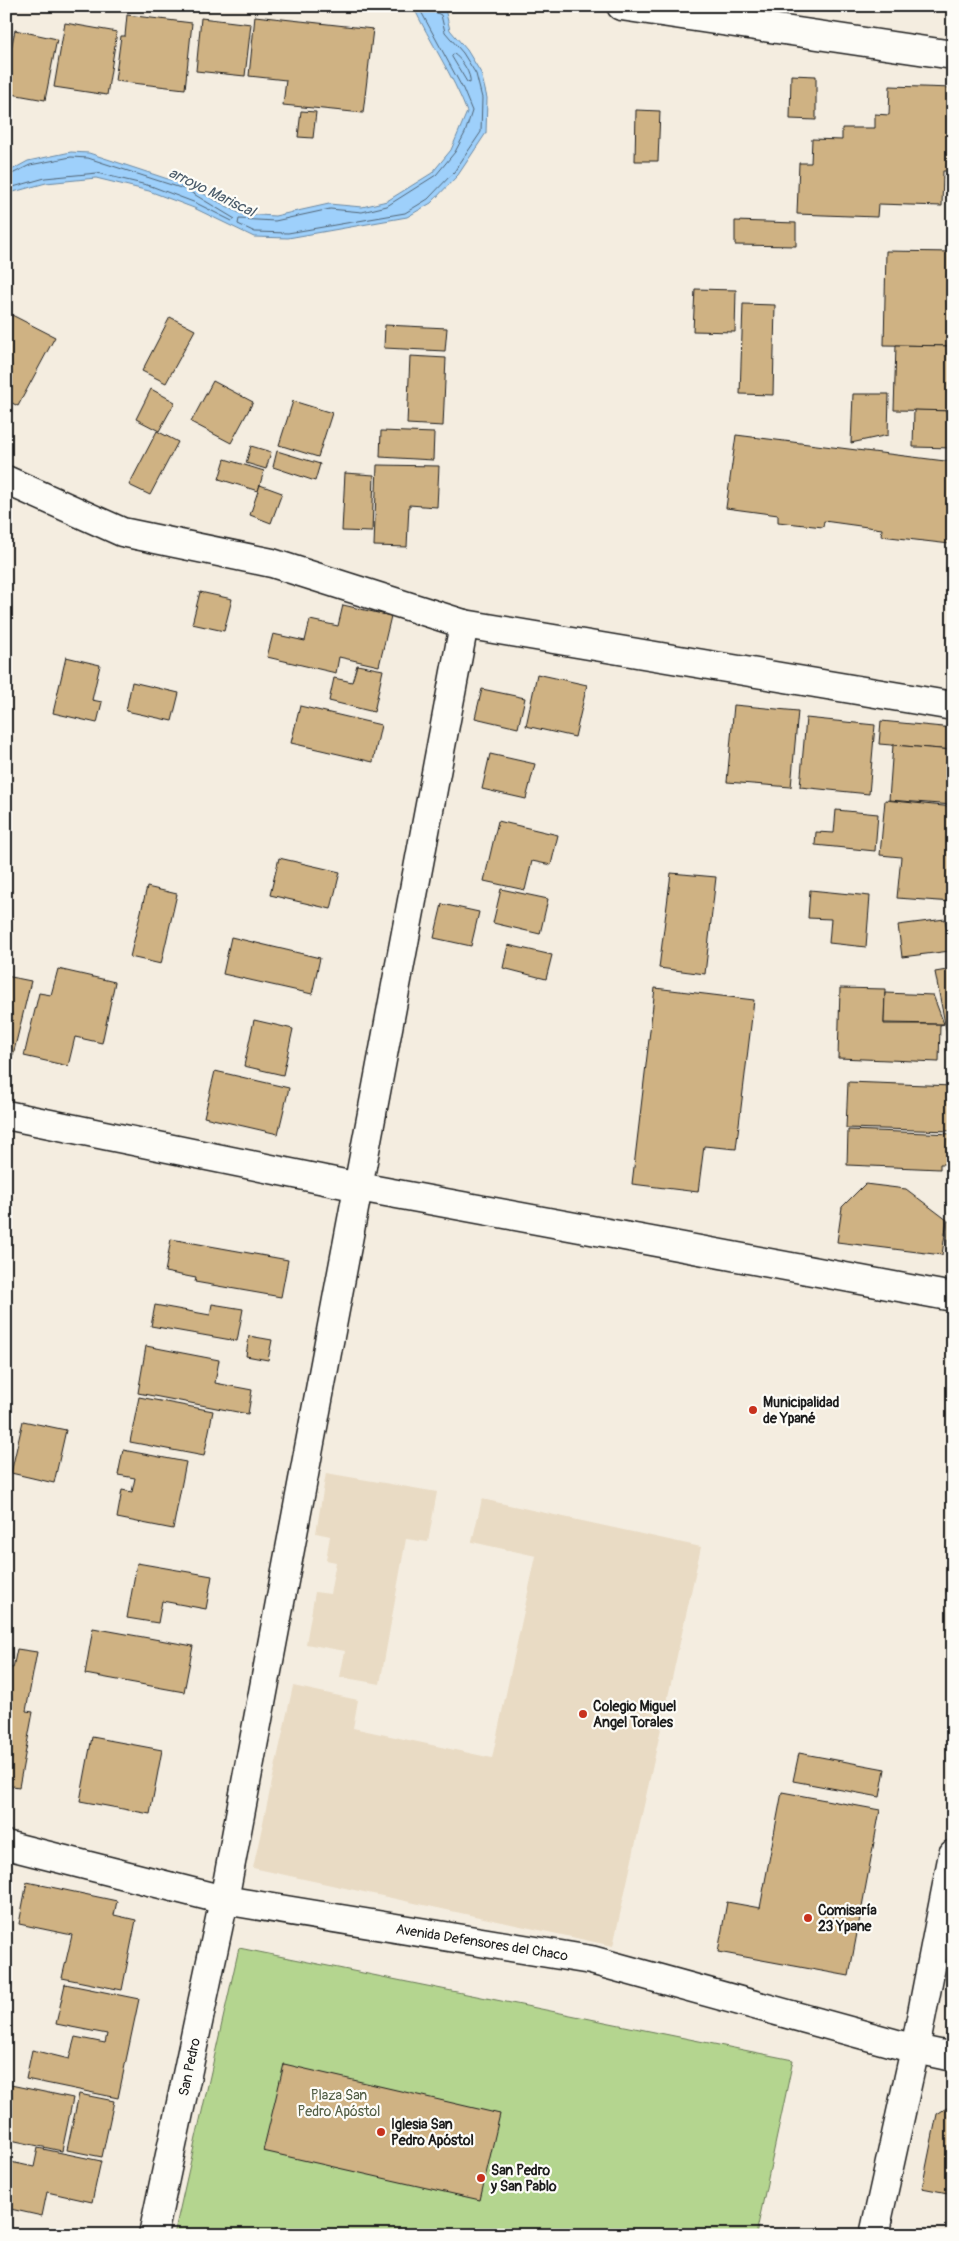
<svg xmlns="http://www.w3.org/2000/svg" width="959" height="2241" viewBox="0 0 959 2241" font-family="Pangolin,sans-serif">
<style>
.built{fill:#e9dbc4}
.green{fill:#b4d58f;stroke:#687856}
.water{fill:#9ed0fb;stroke:#6a88a2}
.lines{fill:none;stroke-linecap:round;stroke-linejoin:round}
.shore{stroke:#506475;stroke-width:1}
.building{fill:#cfb283;stroke:#1c1c1c}
.minor-casing{stroke:#1c1c1c;stroke-width:31}
.major-casing{stroke:#1c1c1c;stroke-width:31}
.minor{stroke:#fdfcf7;stroke-width:28}
.major{stroke:#fdfcf7;stroke-width:28}
.poi-dot{fill:#c8321e;stroke:#fdfcf7;stroke-width:2}
.labels{text-anchor:middle;stroke-width:4.5;stroke-linejoin:round;paint-order:stroke}
.poi-label{font-size:14px;font-weight:bold;fill:#1c1c1c;stroke:#fdfcf7;text-anchor:start}
.street-label{font-size:14px;fill:#1c1c1c;stroke:#fdfcf7}
.park-label{font-size:14px;fill:#515d44;stroke:#fdfcf7}
.water-label{font-size:15px;font-style:italic;fill:#4a5b6a;stroke:#fdfcf7}
</style>
<rect width="100%" height="100%" fill="#f4ede0"/>
<filter id="ink" filterUnits="userSpaceOnUse"><feTurbulence type="fractalNoise" baseFrequency=".02" numOctaves="2"/><feDisplacementMap in="SourceGraphic" scale="10" xChannelSelector="R" yChannelSelector="G"/><feConvolveMatrix kernelMatrix="1 2 1 2 8 2 1 2 1" color-interpolation-filters="sRGB"/></filter>
<g filter="url(#ink)">
<g class="built">
<path d="M326,1473L437,1492L428,1542L406,1539L380,1684L340,1677L345,1651L306,1644L315,1592L330,1594L336,1562L326,1560L330,1536L316,1533Z"/>
<path d="M482,1499L701,1547L613,1946L253,1868L293,1686L358,1700L353,1728L492,1758L536,1556L472,1542Z"/>
</g>
<path class="green" d="M239,1948L793,2060L756,2235H174Z"/>
<path class="water" d="M413,6L445,9L450,30L467,50L481,73L487,98L486,133L458,175L431,203L407,217L288,238L254,237L194,208L149,191L96,178L46,183L6,194V173L28,161L71,152L89,153L189,186L241,214L275,216L329,204L362,207L387,201L432,173L451,150L467,112C453,75 430,42 413,6Z"/>
<g class="lines">
<g class="shore">
<path d="M418,6L463,89L472,111L465,133L455,152L436,175L387,206L362,212L330,209L275,221L239,219L238,224L255,232L288,233L405,213L428,199L454,172L481,132L482,98L476,74L463,53L445,32L441,15L435,12L433,6"/>
<path d="M454,54C461,58 472,75 470,83L467,82L452,57Z"/>
<path d="M6,177L30,165L71,157L88,158L187,190L235,219L232,221L196,203L151,186L97,173L45,178L6,189"/>
</g>
</g>
<g class="building">
<path d="M127,15L192,23L185,89L115,81L121,36H125Z"/>
<path d="M255,16L373,29L363,113L283,105L286,80L249,76Z"/>
<path d="M201,18L251,24L245,76L196,71Z"/>
<path d="M65,23L117,32L107,95L54,87Z"/>
<path d="M15,30L57,39L45,100L6,93V73Z"/>
<path d="M791,75L816,76V120L790,119Z"/>
<path d="M890,86L953,88V171H943L942,206L878,204L877,217L797,214L799,163H811L812,139L842,140V128H875V114L889,115Z"/>
<path d="M636,110L660,111L658,161H635Z"/>
<path d="M301,111L316,112L313,138L298,137Z"/>
<path d="M735,221L796,223V246L735,245Z"/>
<path d="M886,251L953,252V346L884,345Z"/>
<path d="M695,289L736,290L735,332L693,331Z"/>
<path d="M743,304L775,305L773,395L740,394Z"/>
<path d="M10,314L55,337L18,406L6,400V321Z"/>
<path d="M170,317L195,330L166,383L142,371Z"/>
<path d="M385,325L447,328L445,351L384,348Z"/>
<path d="M896,345L953,346V411L894,410Z"/>
<path d="M410,356L446,358L443,426L407,424Z"/>
<path d="M213,381L253,402L231,443L191,422Z"/>
<path d="M151,389L175,402L159,431L136,419Z"/>
<path d="M853,394H889L888,435L851,443Z"/>
<path d="M293,401L332,413L318,457L279,445Z"/>
<path d="M914,410L953,411V448L913,447Z"/>
<path d="M157,431L178,442L150,495L129,485Z"/>
<path d="M381,431L434,433L433,460L380,457Z"/>
<path d="M736,435L953,462V577L946,576L950,544L881,536L882,529L824,521L823,527L778,522V515L726,508Z"/>
<path d="M251,446L271,452L266,469L246,463Z"/>
<path d="M277,451L320,464L315,481L273,467Z"/>
<path d="M225,459L264,471L258,491L219,479Z"/>
<path d="M377,465L439,466L437,507L409,505L407,547L374,546Z"/>
<path d="M345,473L374,475L372,532L342,531Z"/>
<path d="M260,485L282,493L271,523L250,515Z"/>
<path d="M200,592L232,599L224,631L192,624Z"/>
<path d="M343,605L391,616L379,666L339,657L336,673L267,657L273,634L305,641L310,620L338,626Z"/>
<path d="M66,657L100,665L92,700L102,702L97,723L53,713Z"/>
<path d="M357,665L383,670L374,712L329,701L334,678L352,682Z"/>
<path d="M537,674L587,685L575,737L526,726Z"/>
<path d="M132,682L179,693L172,721L126,711Z"/>
<path d="M482,689L525,698L518,728L475,718Z"/>
<path d="M734,705L798,711L791,787L727,782Z"/>
<path d="M300,706L381,725L373,762L291,743Z"/>
<path d="M806,718L875,725L869,794L800,787Z"/>
<path d="M881,721L953,728V750L879,744Z"/>
<path d="M893,745L953,750V805L889,800Z"/>
<path d="M490,754L535,764L526,799L482,789Z"/>
<path d="M885,800L953,807V902L897,898L901,857L880,855Z"/>
<path d="M836,810L878,814L875,851L815,845L816,832L834,833Z"/>
<path d="M498,821L558,835L551,865L532,861L525,890L484,881Z"/>
<path d="M279,858L340,872L331,909L270,895Z"/>
<path d="M671,873L716,877L705,974L659,968Z"/>
<path d="M147,887L177,894L161,964L130,957Z"/>
<path d="M501,889L548,899L540,934L493,923Z"/>
<path d="M810,890L870,896L866,947L829,943L831,919L808,918Z"/>
<path d="M442,904L479,912L471,946L434,938Z"/>
<path d="M945,919L950,951L902,957L898,925Z"/>
<path d="M231,937L320,958L312,994L223,974Z"/>
<path d="M508,945L552,955L546,979L503,968Z"/>
<path d="M58,969L115,982L102,1043L75,1037L68,1066L24,1056L39,993L51,995Z"/>
<path d="M953,969V1038L948,1039L935,972Z"/>
<path d="M6,976L31,981L13,1055L6,1054Z"/>
<path d="M655,988L754,1000L736,1149L704,1146L698,1192L632,1184Z"/>
<path d="M840,988L885,989L884,1024H944L940,1025L939,1062L838,1058Z"/>
<path d="M885,993L933,995L944,1024L884,1023Z"/>
<path d="M254,1020L293,1029L283,1075L244,1066Z"/>
<path d="M215,1071L289,1088L278,1134L204,1117Z"/>
<path d="M848,1082L953,1086V1131L846,1128Z"/>
<path d="M848,1130L953,1134V1164H940V1169L847,1165Z"/>
<path d="M949,1167H953V1196H948Z"/>
<path d="M865,1184L906,1189L947,1220L942,1255L837,1242L842,1207Z"/>
<path d="M948,1221L953,1222V1258H947Z"/>
<path d="M171,1239L288,1260L281,1297L195,1282L196,1278L165,1272Z"/>
<path d="M212,1304L243,1309L237,1341L151,1326L155,1305L210,1315Z"/>
<path d="M249,1336L272,1340L268,1360L246,1356Z"/>
<path d="M146,1346L219,1360L215,1383L252,1390L248,1414L138,1393Z"/>
<path d="M139,1397L213,1411L204,1456L130,1442Z"/>
<path d="M23,1421L66,1430L54,1483L11,1473Z"/>
<path d="M123,1450L186,1462L173,1529L117,1518L122,1490L132,1492L135,1478L118,1475Z"/>
<path d="M137,1563L212,1576L206,1609L162,1601L158,1623L127,1618Z"/>
<path d="M93,1628L193,1646L184,1692L85,1674Z"/>
<path d="M17,1649L37,1652L26,1711L33,1712L19,1787L6,1785V1667L13,1668Z"/>
<path d="M92,1737L162,1750L150,1814L80,1801Z"/>
<path d="M799,1753L885,1769L880,1797L793,1781Z"/>
<path d="M782,1792L880,1810L849,1976L718,1952L727,1902L760,1908Z"/>
<path d="M27,1882L117,1901L114,1915L136,1920L122,1990L62,1978L72,1935L19,1924Z"/>
<path d="M65,1984L139,1999L118,2098L26,2079L32,2050L69,2059L75,2037L105,2043L107,2034L56,2024Z"/>
<path d="M284,2064L500,2114L480,2200L263,2151Z"/>
<path d="M6,2084L73,2098L62,2151L6,2139Z"/>
<path d="M79,2094L114,2101L102,2157L67,2150Z"/>
<path d="M953,2104V2194L922,2188L937,2114Z"/>
<path d="M38,2148L101,2161L92,2202L47,2192L42,2216L6,2208V2161L34,2167Z"/>
</g>
<g class="lines">
<defs>
<g id="minor">
<path d="M621,6L953,55"/>
<path d="M6,480L122,532L272,563L464,624L953,706"/>
<path d="M6,1115L359,1187L953,1297"/>
<path d="M915,2049L953,2057"/>
<path d="M153,2235L224,1900L464,624"/>
</g>
<g id="major">
<path d="M6,1845L224,1900L591,1960L915,2049"/>
<path d="M874,2235L915,2049L953,1854"/>
</g>
</defs>
<use href="#minor" class="minor-casing"/>
<use href="#major" class="major-casing"/>
<use href="#minor" class="minor"/>
<use href="#major" class="major"/>
</g>
</g>
<g class="poi-dot">
<circle cx="753" cy="1410" r="5"/>
<circle cx="583" cy="1714" r="5"/>
<circle cx="808" cy="1918" r="5"/>
<circle cx="381" cy="2132" r="5"/>
<circle cx="481" cy="2178" r="5"/>
</g>
<g class="labels">
<g class="poi-label">
<text x="763" y="1407">Municipalidad<tspan x="763" dy="16">de Ypané</tspan></text>
<text x="593" y="1711">Colegio Miguel<tspan x="593" dy="16">Angel Torales</tspan></text>
<text x="818" y="1915">Comisaría<tspan x="818" dy="16">23 Ypane</tspan></text>
<text x="391" y="2129">Iglesia San<tspan x="391" dy="16">Pedro Apóstol</tspan></text>
<text x="491" y="2175">San Pedro<tspan x="491" dy="16">y San Pablo</tspan></text>
</g>
<g class="street-label">
<text transform="translate(482 1942) rotate(9)" y="5">Avenida Defensores del Chaco</text>
<text transform="translate(189 2067) rotate(-78)" y="5">San Pedro</text>
</g>
<g class="park-label">
<text x="339" y="2100">Plaza San<tspan x="339" dy="16">Pedro Apóstol</tspan></text>
</g>
<g class="water-label">
<text transform="translate(212 192) rotate(26)" y="5">arroyo Mariscal</text>
</g>
</g>
<rect width="959" height="2241" fill="none" stroke="#fdfcf7" stroke-width="25"/>
<rect x="12" y="12" width="934" height="2216" fill="none" stroke="#1c1c1c" stroke-width="2" filter="url(#ink)"/>
</svg>
